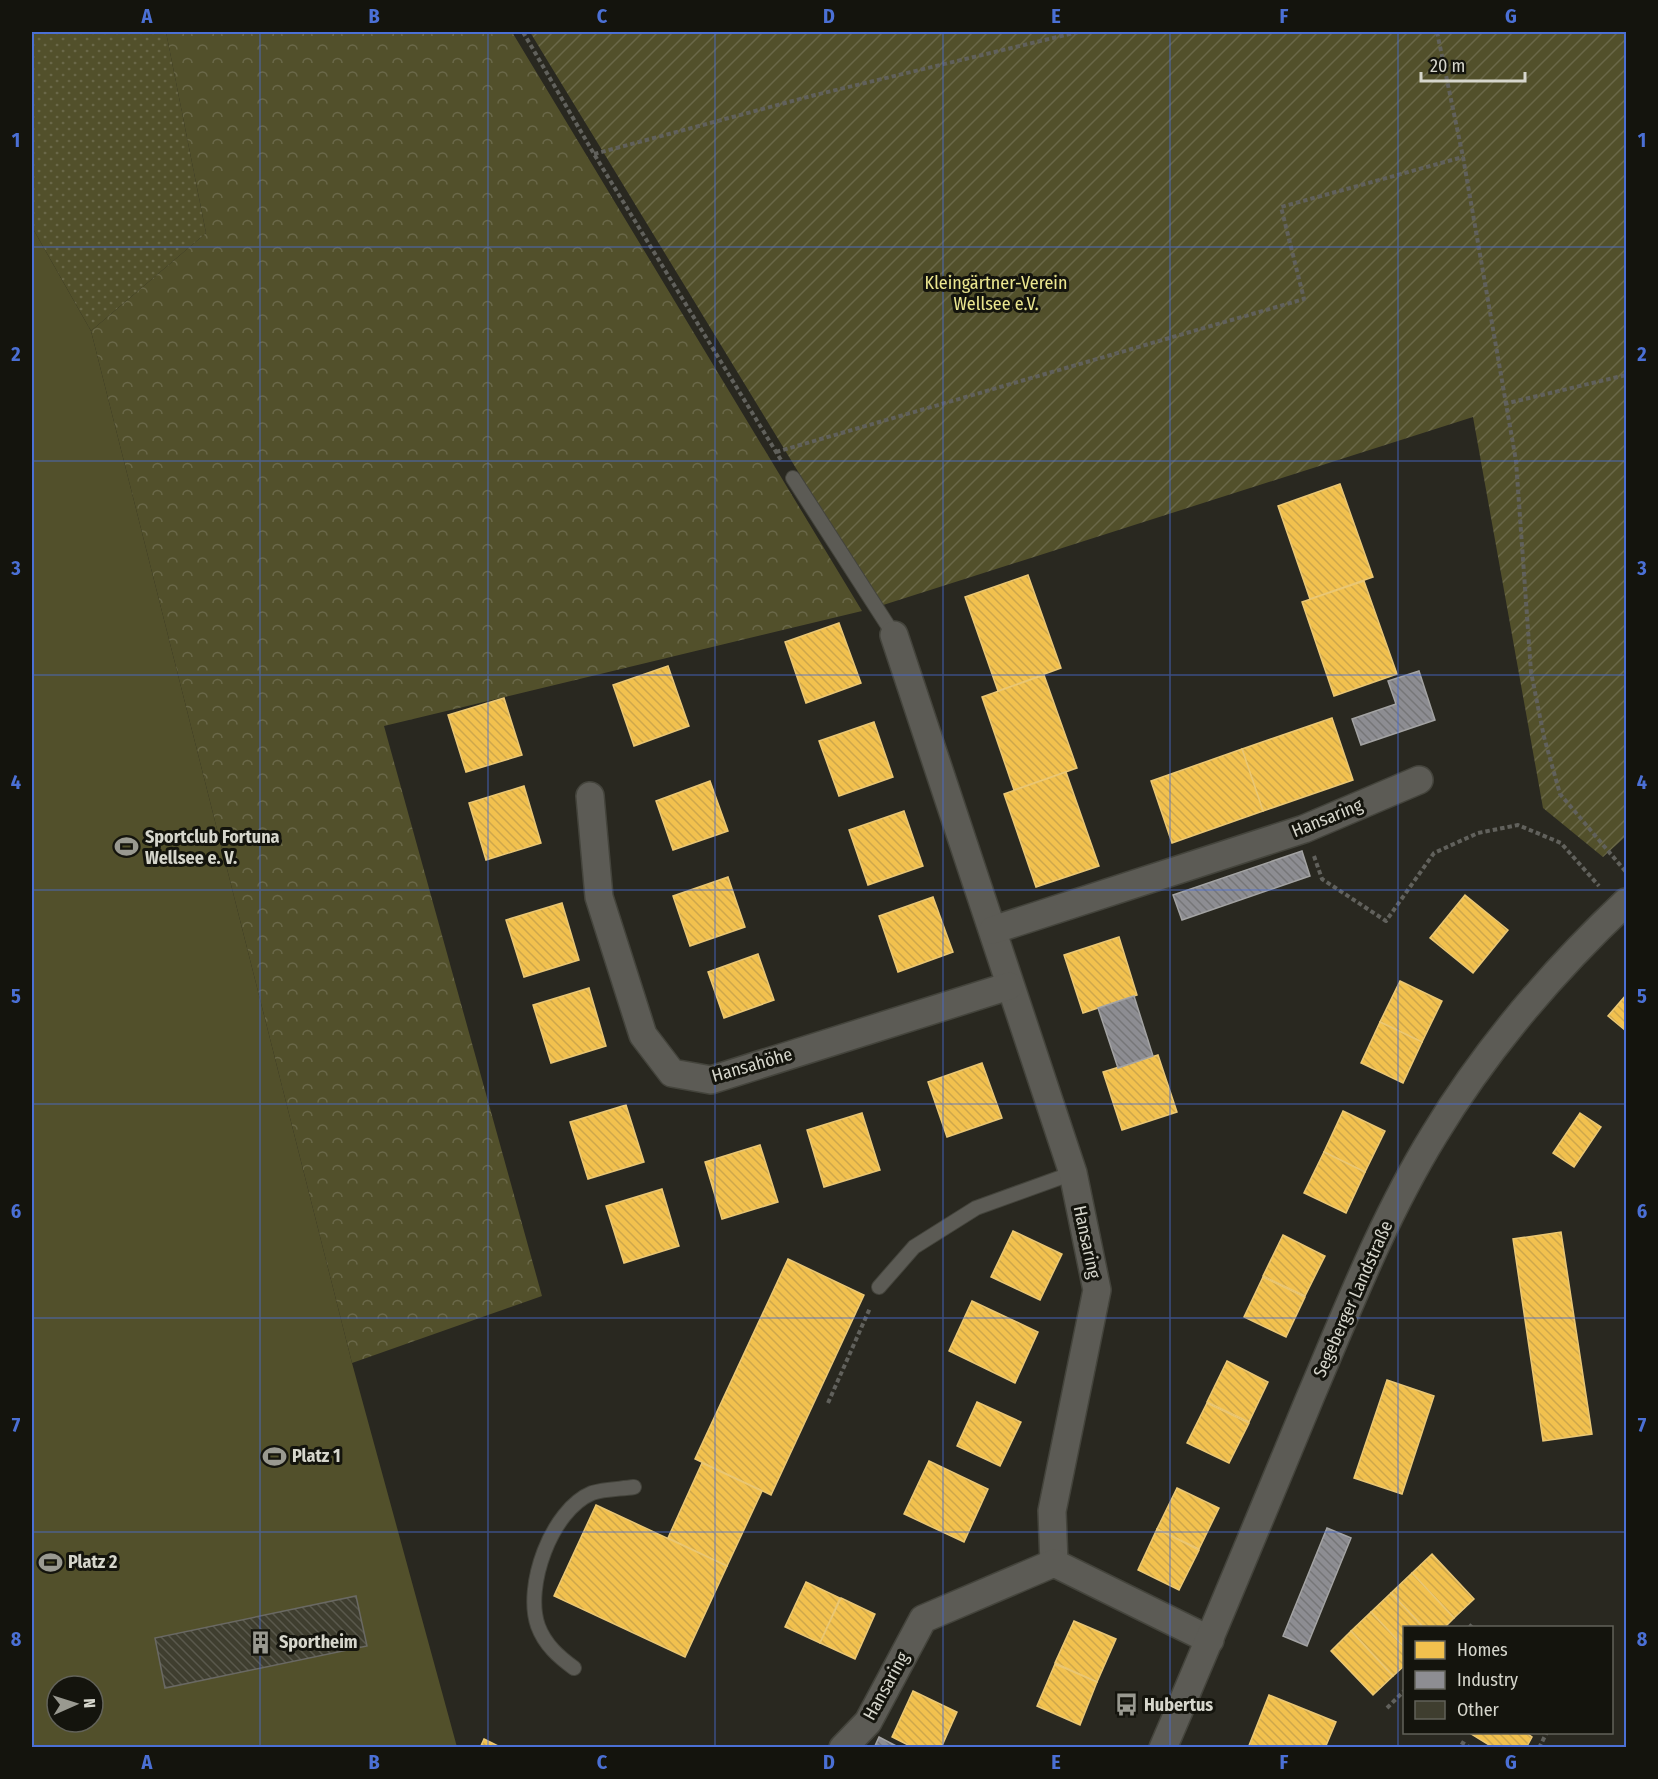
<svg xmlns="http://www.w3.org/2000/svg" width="1658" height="1779" viewBox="0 0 1658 1779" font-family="'Fira Sans Condensed',sans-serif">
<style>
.grass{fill:url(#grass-dots)}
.forest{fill:url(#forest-crowns)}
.park{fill:#52502b;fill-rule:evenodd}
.garden{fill:url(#garden-furrows)}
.homes{fill:url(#homes-back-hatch);stroke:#eac774;stroke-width:1.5}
.industry{fill:url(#industry-back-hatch);stroke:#a3a3a3;stroke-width:1.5}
.building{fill:url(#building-back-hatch);stroke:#6a6963;stroke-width:1.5}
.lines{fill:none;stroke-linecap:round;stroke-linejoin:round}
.lane-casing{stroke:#44443c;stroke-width:16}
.street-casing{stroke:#44443c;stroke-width:30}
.path{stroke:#61615c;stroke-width:4;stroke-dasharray:4.5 3;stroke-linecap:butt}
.lane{stroke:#5c5b55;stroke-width:14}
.street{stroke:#5c5b55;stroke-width:27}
.grid{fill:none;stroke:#4b70d5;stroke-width:1.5;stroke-opacity:0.55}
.labels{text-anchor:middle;stroke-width:6;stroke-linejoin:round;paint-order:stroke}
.park-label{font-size:18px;fill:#ece790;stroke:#14140d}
.street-label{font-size:18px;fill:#d6d6cc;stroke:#14140d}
.poi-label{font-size:18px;font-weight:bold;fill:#d6d6cc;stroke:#14140d;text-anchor:start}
.neatline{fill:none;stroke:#4b70d5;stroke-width:2}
.grid-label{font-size:20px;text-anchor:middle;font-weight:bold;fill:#4b70d5}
</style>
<defs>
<pattern id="grass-dots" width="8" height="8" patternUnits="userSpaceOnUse" patternTransform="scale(1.5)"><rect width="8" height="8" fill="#52502b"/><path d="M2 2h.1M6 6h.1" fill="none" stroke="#6a6849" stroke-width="1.8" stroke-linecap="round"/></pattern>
<pattern id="forest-crowns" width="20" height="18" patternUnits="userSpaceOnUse" patternTransform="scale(1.5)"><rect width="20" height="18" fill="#52502b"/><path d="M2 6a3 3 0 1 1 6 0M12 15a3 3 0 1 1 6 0" fill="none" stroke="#6a6849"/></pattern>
<pattern id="garden-furrows" width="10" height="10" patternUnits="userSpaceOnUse" patternTransform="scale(1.5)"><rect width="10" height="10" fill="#52502b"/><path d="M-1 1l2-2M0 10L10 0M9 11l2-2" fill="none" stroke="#6a6849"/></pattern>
<pattern id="homes-back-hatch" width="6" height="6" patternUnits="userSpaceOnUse" patternTransform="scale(1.5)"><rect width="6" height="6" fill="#f2c14e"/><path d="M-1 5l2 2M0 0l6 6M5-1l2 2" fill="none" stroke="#cea74b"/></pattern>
<pattern id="industry-back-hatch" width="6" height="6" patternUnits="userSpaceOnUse" patternTransform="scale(1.5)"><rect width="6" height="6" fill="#8d8d92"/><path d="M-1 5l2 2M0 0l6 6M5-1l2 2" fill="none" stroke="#767678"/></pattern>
<pattern id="building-back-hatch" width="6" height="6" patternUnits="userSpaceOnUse" patternTransform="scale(1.5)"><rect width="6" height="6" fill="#3f3e2f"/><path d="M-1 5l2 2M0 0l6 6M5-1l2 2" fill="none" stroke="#5a594c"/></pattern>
</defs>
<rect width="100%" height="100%" fill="#292820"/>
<path class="grass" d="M32,32H166L206,233L91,331L32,227Z"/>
<path class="forest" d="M166,32H512L862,611L384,726L542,1296L352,1363L91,331L206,233Z"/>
<path class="park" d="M32,227L91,331L352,1363L457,1747H32ZM57,1686H93V1722H57Z"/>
<path class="garden" d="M530,32H1626V836L1603,857L1543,808L1473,417L880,606Z"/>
<g class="homes">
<path d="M1340,484L1373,577L1310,599L1278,506Z"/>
<path d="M1028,575L1061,668L998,691L965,597Z"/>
<path d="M1364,581L1397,674L1334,696L1302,602Z"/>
<path d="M839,623L861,683L806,703L785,642Z"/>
<path d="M668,666L689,726L634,746L613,685Z"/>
<path d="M1044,675L1077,768L1014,790L982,697Z"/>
<path d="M504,698L522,755L466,772L448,715Z"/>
<path d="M1332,718L1353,780L1263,811L1242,749Z"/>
<path d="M874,722L893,777L839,796L819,741Z"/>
<path d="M1242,749L1263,811L1172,843L1151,781Z"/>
<path d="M1066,772L1099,866L1036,887L1004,794Z"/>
<path d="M710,781L728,831L673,850L656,801Z"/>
<path d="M524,786L541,843L486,860L469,803Z"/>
<path d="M904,811L923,866L868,885L849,830Z"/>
<path d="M728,877L745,927L690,946L673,896Z"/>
<path d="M1465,895L1508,930L1473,973L1430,938Z"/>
<path d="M933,897L953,952L898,972L879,916Z"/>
<path d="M562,903L579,960L524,977L506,920Z"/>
<path d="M1119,937L1137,995L1083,1013L1064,955Z"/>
<path d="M758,954L774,1000L724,1018L708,972Z"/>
<path d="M1400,981L1442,1001L1422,1042L1380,1022Z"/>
<path d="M589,988L606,1046L551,1063L533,1005Z"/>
<path d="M1626,995V1031L1608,1016Z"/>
<path d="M1380,1022L1422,1042L1403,1083L1361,1063Z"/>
<path d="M1158,1055L1177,1112L1122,1130L1103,1072Z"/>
<path d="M982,1063L1002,1118L947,1137L928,1082Z"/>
<path d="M626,1105L644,1162L588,1179L570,1122Z"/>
<path d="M1343,1111L1385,1131L1365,1172L1324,1152Z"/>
<path d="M862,1113L880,1170L824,1187L807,1130Z"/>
<path d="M1580,1113L1601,1127L1574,1167L1553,1153Z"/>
<path d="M760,1145L778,1202L722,1219L705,1162Z"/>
<path d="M1324,1152L1365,1172L1346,1213L1304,1193Z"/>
<path d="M662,1189L679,1246L624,1263L606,1206Z"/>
<path d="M1013,1231L1062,1254L1040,1300L991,1277Z"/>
<path d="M1561,1232L1592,1434L1543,1441L1513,1239Z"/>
<path d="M1283,1235L1325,1256L1305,1296L1263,1276Z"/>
<path d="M788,1259L864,1295L771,1495L695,1459Z"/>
<path d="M1263,1277L1305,1297L1286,1337L1244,1317Z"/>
<path d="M972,1301L1038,1332L1015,1383L949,1351Z"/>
<path d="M1227,1361L1268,1382L1249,1422L1207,1402Z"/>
<path d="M1387,1380L1434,1396L1402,1494L1354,1478Z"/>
<path d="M977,1402L1021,1422L1000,1466L957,1446Z"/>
<path d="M1207,1403L1249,1423L1229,1463L1187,1443Z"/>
<path d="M929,1461L988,1489L964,1542L904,1514Z"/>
<path d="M702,1463L762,1491L727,1566L668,1538Z"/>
<path d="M1177,1488L1219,1508L1199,1549L1157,1529Z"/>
<path d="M596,1505L727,1566L685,1657L554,1596Z"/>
<path d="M1157,1529L1199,1550L1179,1590L1138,1570Z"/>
<path d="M1432,1554L1474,1599L1454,1618L1412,1573Z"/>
<path d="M1412,1573L1454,1618L1444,1628H1424L1391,1593Z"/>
<path d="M806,1582L840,1598L820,1643L785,1627Z"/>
<path d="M1391,1593L1424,1628H1404V1647L1371,1612Z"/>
<path d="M841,1598L875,1614L855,1659L820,1643Z"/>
<path d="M1371,1612L1404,1647V1666L1393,1676L1351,1631Z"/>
<path d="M1074,1621L1116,1639L1097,1682L1055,1663Z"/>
<path d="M1351,1631L1393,1676L1373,1695L1331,1651Z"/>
<path d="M1055,1664L1097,1682L1080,1725L1037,1706Z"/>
<path d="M913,1691L957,1712L941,1748H914L892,1737Z"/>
<path d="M1269,1695L1336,1722L1325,1748H1248Z"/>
<path d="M1468,1732H1525L1532,1737L1526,1748H1494Z"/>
<path d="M484,1739L502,1748H480Z"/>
</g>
<g class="industry">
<path d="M1419,671L1435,720L1361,745L1352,719L1396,704L1388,681Z"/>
<path d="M1302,851L1310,876L1182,920L1173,895Z"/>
<path d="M1134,996L1153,1056L1118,1068L1098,1008Z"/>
<path d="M1327,1528L1351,1538L1307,1646L1283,1636Z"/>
<path d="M879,1737L900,1748H874Z"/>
</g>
<path class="building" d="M356,1596L367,1646L165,1688L155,1638Z"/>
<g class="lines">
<defs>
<g id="lane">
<path d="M793,478L894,635"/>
<path d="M879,1287L914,1247L976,1208L1073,1173"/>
<path d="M574,1668C559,1657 545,1645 538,1626C524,1587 551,1510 592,1493C604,1489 621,1489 634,1487"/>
</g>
<g id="street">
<path d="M894,635L1073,1173L1097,1290L1052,1511L1054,1563"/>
<path d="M590,796L599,897L643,1035L672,1073L711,1080L1009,986"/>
<path d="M993,930L1304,829L1419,780"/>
<path d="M843,1748L868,1722L923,1619L1054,1563L1210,1640"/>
<path d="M1163,1748C1213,1632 1261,1516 1309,1400C1347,1311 1383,1218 1434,1135C1486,1049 1554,970 1626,902"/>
</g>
</defs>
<use href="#lane" class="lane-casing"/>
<use href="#street" class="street-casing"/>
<g class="path">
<path d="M523,32L594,154L781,460"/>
<path d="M1437,32L1463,157L1516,461L1531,672L1544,737L1560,794L1626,872"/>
<path d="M594,154L815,95L1078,32"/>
<path d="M1504,404L1626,375"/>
<path d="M776,452L1304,299L1281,207L1463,157"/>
<path d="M1314,856L1322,879L1386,921L1434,853L1478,833L1518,825L1561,843L1599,886"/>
<path d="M828,1403L870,1308"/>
<path d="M1469,1628L1473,1623"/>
<path d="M1387,1708L1404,1691"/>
<path d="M1461,1742L1471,1748"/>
<path d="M1539,1748L1547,1732"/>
</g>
<use href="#lane" class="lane"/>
<use href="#street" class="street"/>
</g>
<path class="grid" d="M260,32V1748M488,32V1748M715,32V1748M943,32V1748M1170,32V1748M1398,32V1748M32,247H1626M32,461H1626M32,675H1626M32,890H1626M32,1104H1626M32,1318H1626M32,1532H1626"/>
<defs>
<symbol id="stadium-bare" viewBox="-9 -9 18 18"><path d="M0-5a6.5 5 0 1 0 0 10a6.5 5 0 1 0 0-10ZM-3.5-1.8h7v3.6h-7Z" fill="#999990" stroke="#14140d" stroke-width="2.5" paint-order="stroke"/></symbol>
<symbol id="building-bare" viewBox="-9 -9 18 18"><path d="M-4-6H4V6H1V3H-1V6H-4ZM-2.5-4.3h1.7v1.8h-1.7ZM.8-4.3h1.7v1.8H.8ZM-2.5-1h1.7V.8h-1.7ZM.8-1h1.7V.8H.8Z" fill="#999990" stroke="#14140d" stroke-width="2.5" paint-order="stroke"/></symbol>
<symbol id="bus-bare" viewBox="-9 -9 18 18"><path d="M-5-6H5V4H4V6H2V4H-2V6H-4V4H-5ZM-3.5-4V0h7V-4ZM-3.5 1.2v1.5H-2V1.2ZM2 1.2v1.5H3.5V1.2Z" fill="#999990" stroke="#14140d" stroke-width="2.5" paint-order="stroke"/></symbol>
</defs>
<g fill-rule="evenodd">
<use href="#stadium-bare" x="110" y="830" width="33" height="33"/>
<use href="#stadium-bare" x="258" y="1440" width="33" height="33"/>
<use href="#stadium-bare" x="34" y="1546" width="33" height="33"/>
<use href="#building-bare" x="244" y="1626" width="33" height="33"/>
<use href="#bus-bare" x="1110" y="1688" width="33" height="33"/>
</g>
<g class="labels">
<g class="park-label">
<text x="996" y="289">Kleingärtner-Verein<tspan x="996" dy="21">Wellsee e.V.</tspan></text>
</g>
<g class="street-label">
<text transform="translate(1327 818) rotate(-22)" y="6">Hansaring</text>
<text transform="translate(752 1065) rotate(-16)" y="6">Hansahöhe</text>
<text transform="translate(1087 1242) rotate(78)" y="6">Hansaring</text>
<text transform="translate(1353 1299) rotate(-66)" y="6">Segeberger Landstraße</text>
<text transform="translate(886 1686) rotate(-61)" y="6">Hansaring</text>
</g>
<g class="poi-label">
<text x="145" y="843">Sportclub Fortuna<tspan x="145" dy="21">Wellsee e. V.</tspan></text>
<text x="292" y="1462">Platz 1</text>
<text x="68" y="1568">Platz 2</text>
<text x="279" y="1648">Sportheim</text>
<text x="1144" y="1711">Hubertus</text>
</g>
</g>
<rect width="1658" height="1779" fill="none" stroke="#14140d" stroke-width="66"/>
<rect x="1403" y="1626" width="210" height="108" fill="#14140d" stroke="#626259" stroke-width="1.5"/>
<rect x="1415" y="1641" width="30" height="18" fill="#f2c14e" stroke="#626259" stroke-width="1.5"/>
<text x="1457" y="1656" font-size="18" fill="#d6d6cc">Homes</text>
<rect x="1415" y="1671" width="30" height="18" fill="#8d8d92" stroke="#626259" stroke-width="1.5"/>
<text x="1457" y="1686" font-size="18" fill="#d6d6cc">Industry</text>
<rect x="1415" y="1701" width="30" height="18" fill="#3f3e2f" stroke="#626259" stroke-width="1.5"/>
<text x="1457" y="1716" font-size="18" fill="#d6d6cc">Other</text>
<g transform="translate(75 1704) rotate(87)"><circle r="28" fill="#14140d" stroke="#626259" stroke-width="1.5"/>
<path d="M0-4.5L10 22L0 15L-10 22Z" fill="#999990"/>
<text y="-9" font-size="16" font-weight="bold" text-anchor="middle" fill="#d6d6cc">N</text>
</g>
<path d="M1421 72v9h104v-9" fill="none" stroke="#d6d6cc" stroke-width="3"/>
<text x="1430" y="72" font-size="18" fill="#d6d6cc" stroke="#14140d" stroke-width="4.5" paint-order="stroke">20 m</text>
<rect x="33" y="33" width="1592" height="1713" class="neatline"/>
<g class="grid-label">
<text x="147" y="23">A</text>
<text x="374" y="23">B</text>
<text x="602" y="23">C</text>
<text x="829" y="23">D</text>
<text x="1056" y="23">E</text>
<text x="1284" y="23">F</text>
<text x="1511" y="23">G</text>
<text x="16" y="147">1</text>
<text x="1642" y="147">1</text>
<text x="16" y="361">2</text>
<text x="1642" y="361">2</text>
<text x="16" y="575">3</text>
<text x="1642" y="575">3</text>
<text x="16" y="789">4</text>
<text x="1642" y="789">4</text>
<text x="16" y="1003">5</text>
<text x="1642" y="1003">5</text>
<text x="16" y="1218">6</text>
<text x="1642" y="1218">6</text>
<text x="16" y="1432">7</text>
<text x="1642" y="1432">7</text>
<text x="16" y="1646">8</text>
<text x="1642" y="1646">8</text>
<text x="147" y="1769">A</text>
<text x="374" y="1769">B</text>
<text x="602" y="1769">C</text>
<text x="829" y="1769">D</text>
<text x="1056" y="1769">E</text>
<text x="1284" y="1769">F</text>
<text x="1511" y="1769">G</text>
</g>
</svg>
